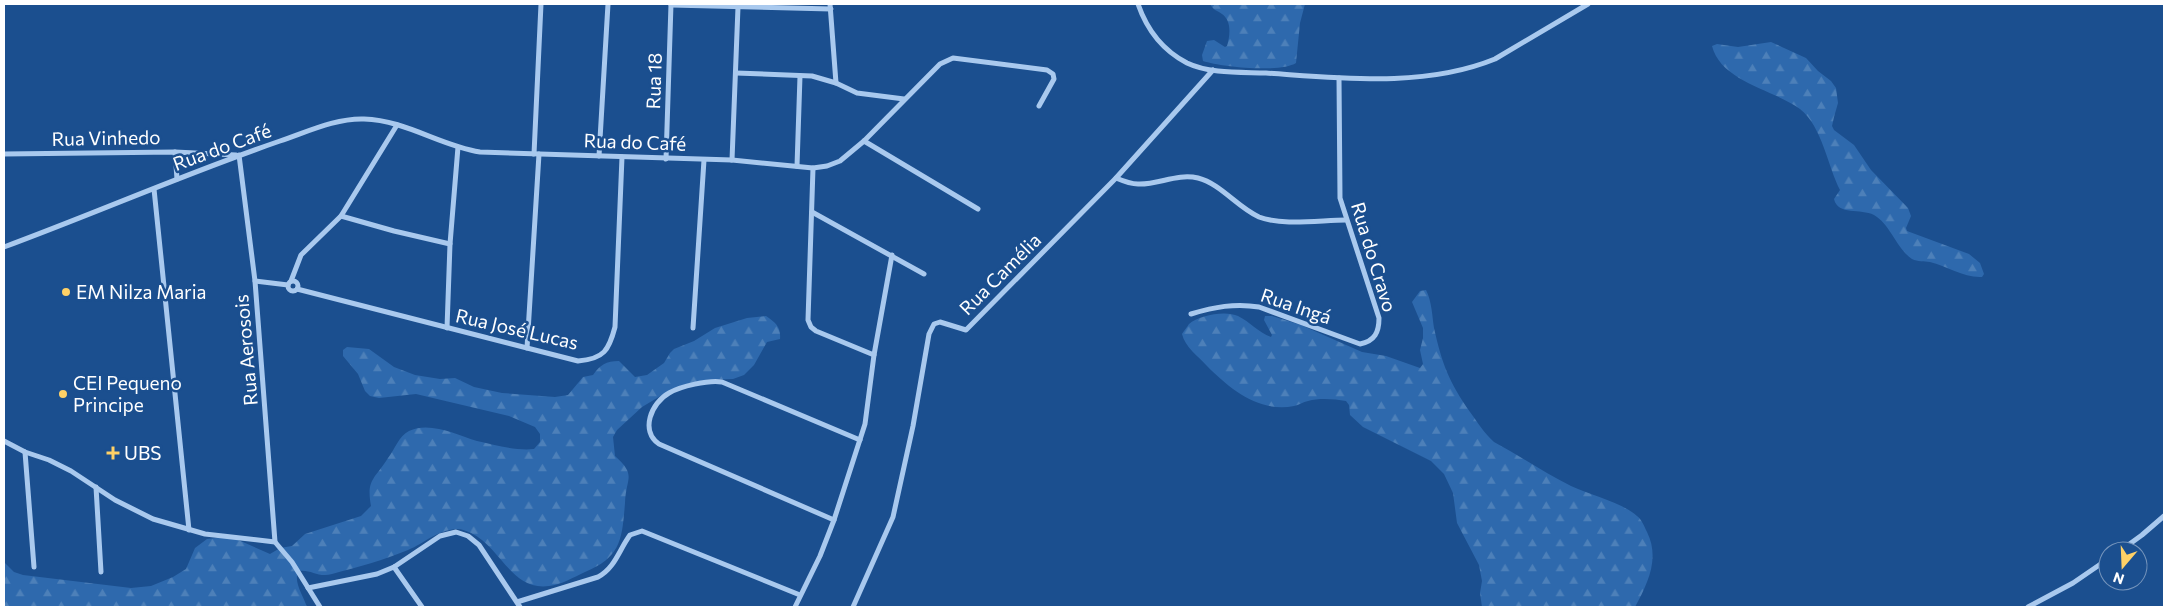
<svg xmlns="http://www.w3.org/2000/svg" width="2168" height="611" viewBox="0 0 2168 611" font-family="Commissioner,sans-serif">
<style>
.forest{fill:url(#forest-firs)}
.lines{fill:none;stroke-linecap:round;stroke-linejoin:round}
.minor{stroke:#a9c9ee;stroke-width:5}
.poi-dot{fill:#ffd166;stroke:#1b4f8f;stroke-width:2}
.labels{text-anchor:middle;stroke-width:5;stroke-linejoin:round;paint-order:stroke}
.street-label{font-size:19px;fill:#fff;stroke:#1b4f8f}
.poi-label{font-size:19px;fill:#fff;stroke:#1b4f8f;text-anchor:start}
</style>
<defs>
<pattern id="forest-firs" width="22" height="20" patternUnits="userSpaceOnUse" patternTransform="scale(1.25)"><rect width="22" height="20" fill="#2e69ad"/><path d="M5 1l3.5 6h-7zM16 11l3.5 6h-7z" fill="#4d80b9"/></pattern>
</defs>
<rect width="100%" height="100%" fill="#1b4f8f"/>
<g class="forest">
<path d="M1210,4H1305L1300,23L1296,63C1280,73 1221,67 1203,61L1202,55L1207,41L1214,40L1225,47L1227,46C1230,36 1232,21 1222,14C1217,10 1214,11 1210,4Z"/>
<path d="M1771,42L1806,58L1818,71L1831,81L1836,88L1838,103L1834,117L1832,126L1834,130L1854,145L1871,170L1908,208L1911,216L1906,228L1907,231L1969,254L1980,263L1984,274L1982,277C1964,278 1947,266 1930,262C1924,261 1918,262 1912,259C1897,249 1890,224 1874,215C1861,208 1838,216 1834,199L1840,190C1828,167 1822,126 1800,109C1775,90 1721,82 1712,46L1717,44L1738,47Z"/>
<path d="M1426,290C1432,302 1432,316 1434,328C1442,364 1449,382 1470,412C1478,423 1484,433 1494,442C1520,456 1545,473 1571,486C1590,495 1621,502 1637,516C1642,520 1644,526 1647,532C1660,558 1648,583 1635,607H1482L1480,593L1482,581L1479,565L1457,523L1453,493L1444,474L1431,461L1363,427L1350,415L1349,405L1346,401C1334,399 1319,398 1308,401C1303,402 1299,405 1294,406C1259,413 1230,389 1207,366C1198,356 1185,347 1182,334C1184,331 1187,327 1189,324C1199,315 1226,310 1238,316C1250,322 1258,332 1271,337L1272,335L1264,320L1265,316H1272L1301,325L1362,352L1386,356L1420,368L1423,364L1420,350L1423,338V328L1412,302L1420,291Z"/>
<path d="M766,316C776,323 781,327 780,339L767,342L754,365L744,375L733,379L703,380L672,389L642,407L617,430L613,437L615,456C637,476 626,477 625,503C622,540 621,557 585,572C574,577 561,585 549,586C511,591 501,547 471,533C466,531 462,529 457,529C437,530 425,543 408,550C384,560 358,567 332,574C318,578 311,569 299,571C292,580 304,597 307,607H4V562L14,572L23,575L131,588L151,586L173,577L186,569L195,548L207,539L224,537L236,539L270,554L280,548L292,546L305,534L361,516L371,506C366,479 375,479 388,458C395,449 399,436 409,431C430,421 457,435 477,441C495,445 516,451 534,449L540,442V434L535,427L509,416L416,394L379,398L370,396L365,391L358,374L343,356V350L347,347L369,349L394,367L415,375L440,379L455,378L474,387L502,393L555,397L568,395L583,377L593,375C600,365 606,361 619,361L635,377L647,375L664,363L670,353L674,349L694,341L715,328L747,318Z"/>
</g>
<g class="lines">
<g class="minor">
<path d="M830,4L836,83"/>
<path d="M1138,4C1147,30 1162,50 1187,63C1210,74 1241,72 1266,73C1341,78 1424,88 1495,59L1588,4"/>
<path d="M671,5L831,9"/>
<path d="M736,73L812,76L836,83L857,93L904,99"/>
<path d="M864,141L978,209"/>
<path d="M175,152L177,179"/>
<path d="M4,154L175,152L236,155"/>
<path d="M534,154L541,4"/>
<path d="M239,155L255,281L275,542"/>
<path d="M599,156L608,4"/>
<path d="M666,159L671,4"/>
<path d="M732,160L738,7"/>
<path d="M797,166L800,76"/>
<path d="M813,168L808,320L811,327L816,331L874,355"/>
<path d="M1116,178C1123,181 1130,184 1138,184C1158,185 1177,173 1198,178C1221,184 1237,207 1259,217C1282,226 1321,220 1346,220"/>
<path d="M154,189L189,530"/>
<path d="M812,212L924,274"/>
<path d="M341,216L394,231L450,244"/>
<path d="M4,247C96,213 187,173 280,141C307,132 336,118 364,119C405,120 441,146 480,152L732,160L813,168L827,166L840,161L864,141L940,64L953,58L1047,70L1053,74L1054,79L1039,106"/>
<circle cx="293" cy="286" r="5"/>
<path d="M255,281L288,285"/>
<path d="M291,281L301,255L341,216L397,125"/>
<path d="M297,289L578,361C604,359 609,350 615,327L622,157"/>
<path d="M1191,314C1214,307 1235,303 1259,307L1360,344C1375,341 1379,332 1379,318L1340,198L1339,78"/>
<path d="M447,328L450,244L458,147"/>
<path d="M693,328L704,160"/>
<path d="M527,348L539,154"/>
<path d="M4,441L25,452L49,460L71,471L115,500L153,519L205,534L275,542L292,562L320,607"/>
<path d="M25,452L34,567"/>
<path d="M96,487L101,572"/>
<path d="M834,520L659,444C640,431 651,403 669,393C681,386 708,380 722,382L860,440"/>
<path d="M2120,551L2142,535L2164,516"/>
<path d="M394,567L422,607"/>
<path d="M308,588L377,574L394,567L440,536L456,532L468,536L479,545L520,607"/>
<path d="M517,602L598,577C615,568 619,550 630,535L642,531L800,595"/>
<path d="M795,607L820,556L834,520L865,424L874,355L892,255"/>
<path d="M853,607L893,517L913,426L929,334L934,324L940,322L966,330L1116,178L1213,70"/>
<path d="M2028,607L2073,583L2108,559"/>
</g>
</g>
<g class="poi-dot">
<circle cx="66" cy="292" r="5"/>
<circle cx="63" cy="394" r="5"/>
<path d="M110.5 445.5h5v5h5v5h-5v5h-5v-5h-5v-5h5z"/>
</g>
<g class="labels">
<g class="street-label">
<text transform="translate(654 81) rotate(-88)" y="7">Rua 18</text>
<text transform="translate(106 138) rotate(-1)" y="7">Rua Vinhedo</text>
<text transform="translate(635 142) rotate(2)" y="7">Rua do Café</text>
<text transform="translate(222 147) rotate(-20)" y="7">Rua do Café</text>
<text transform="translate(1374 257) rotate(73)" y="7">Rua do Cravo</text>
<text transform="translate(1000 274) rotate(-45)" y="7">Rua Camélia</text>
<text transform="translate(1296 306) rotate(19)" y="7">Rua Ingá</text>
<text transform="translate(517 329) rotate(13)" y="7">Rua José Lucas</text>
<text transform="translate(246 350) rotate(-95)" y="7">Rua Aerosois</text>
</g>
<g class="poi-label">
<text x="76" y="299">EM Nilza Maria</text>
<text x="73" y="390">CEI Pequeno<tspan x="73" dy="22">Principe</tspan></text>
<text x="124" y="460">UBS</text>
</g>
</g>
<rect width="2168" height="611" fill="none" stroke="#ffffff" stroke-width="10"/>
<g transform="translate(2123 566) rotate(199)"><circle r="24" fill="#1b4f8f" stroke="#7695bc"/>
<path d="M0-4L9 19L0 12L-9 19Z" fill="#ffd166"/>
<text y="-8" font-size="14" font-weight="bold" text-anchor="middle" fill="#ffffff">N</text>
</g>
</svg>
